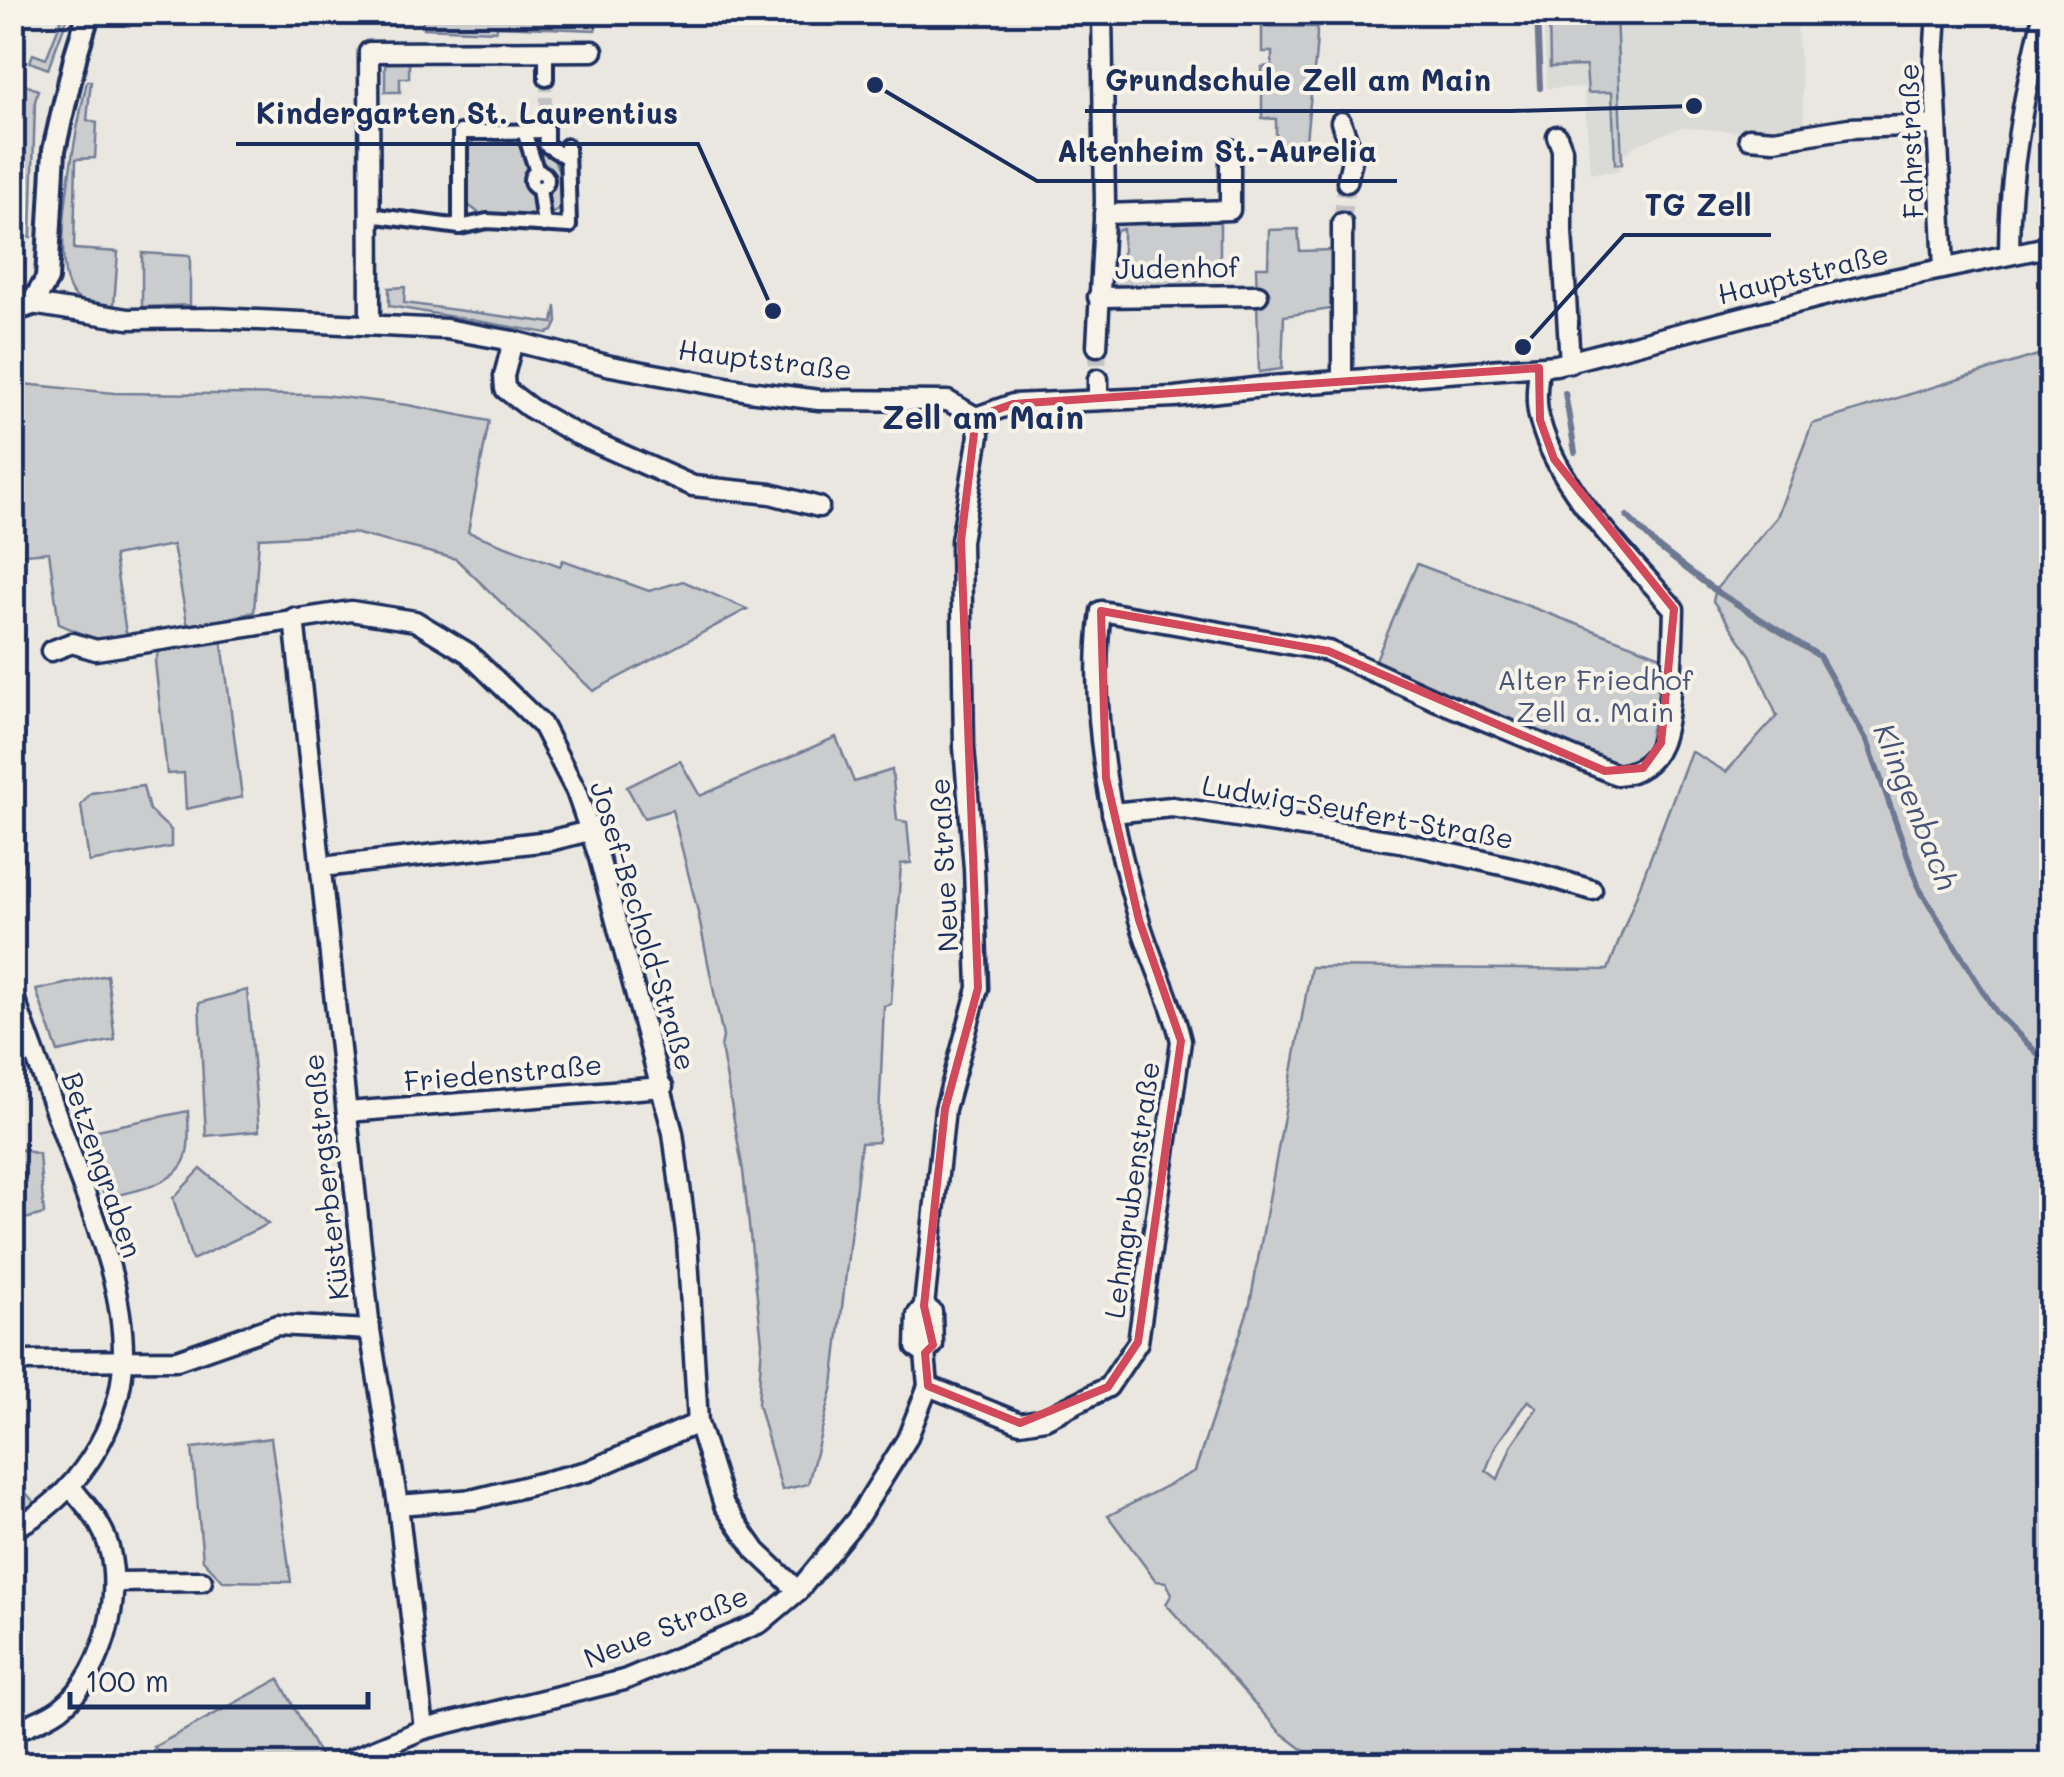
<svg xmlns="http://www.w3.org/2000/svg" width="2064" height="1777" viewBox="0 0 2064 1777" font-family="Mali,sans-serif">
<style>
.built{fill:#dadad6}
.green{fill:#cbcccd;stroke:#737e96;stroke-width:2.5;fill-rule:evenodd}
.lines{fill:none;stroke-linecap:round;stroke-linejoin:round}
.stream{stroke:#6d7892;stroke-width:6}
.pedestrian-tunnel{stroke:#c1c2c6;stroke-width:12;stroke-dasharray:12 6;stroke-linecap:butt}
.minor-tunnel{stroke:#c1c2c6;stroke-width:18;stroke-dasharray:18 9;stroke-linecap:butt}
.pedestrian-casing{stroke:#1b2f5e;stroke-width:20}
.minor-casing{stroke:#1b2f5e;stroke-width:25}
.tertiary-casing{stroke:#1b2f5e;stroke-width:28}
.pedestrian{stroke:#f7f3e8;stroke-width:12}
.minor{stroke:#f7f3e8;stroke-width:18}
.tertiary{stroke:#f7f3e8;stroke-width:20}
.marked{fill:none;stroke:#d1495b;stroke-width:8;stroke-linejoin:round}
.labels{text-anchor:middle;stroke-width:8;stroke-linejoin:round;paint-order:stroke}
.street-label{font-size:28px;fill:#1b2f5e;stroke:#f7f3e8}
.park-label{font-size:28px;fill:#47567a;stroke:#f7f3e8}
.water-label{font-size:30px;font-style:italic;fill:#445378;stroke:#f7f3e8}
.quarter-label{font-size:32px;font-weight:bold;fill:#1b2f5e;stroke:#f7f3e8}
.leader{fill:none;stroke:#1b2f5e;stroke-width:4}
.callout-dot{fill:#1b2f5e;stroke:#f7f3e8;stroke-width:4}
.callout-label{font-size:30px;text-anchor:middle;font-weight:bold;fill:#1b2f5e;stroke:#f7f3e8;stroke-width:8;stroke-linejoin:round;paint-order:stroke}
</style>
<rect width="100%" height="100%" fill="#eae7e0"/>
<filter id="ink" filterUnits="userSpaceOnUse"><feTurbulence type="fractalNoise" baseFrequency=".01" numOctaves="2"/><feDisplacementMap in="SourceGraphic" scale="20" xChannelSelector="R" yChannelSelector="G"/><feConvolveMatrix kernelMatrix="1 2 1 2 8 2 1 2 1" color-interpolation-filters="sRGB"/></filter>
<g filter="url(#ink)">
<path class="built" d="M1543,13H1796L1805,126L1743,132L1681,127L1634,146L1626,154L1618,171L1590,173L1584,87L1547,88Z"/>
<g class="green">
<path d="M64,13H69L48,69L30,62L33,54L46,59Z"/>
<path d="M423,13V12L600,13L595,30L497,26L496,31L423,28Z"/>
<path d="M1549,13H1616L1622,164H1615L1612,92L1588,93L1586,66L1550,67Z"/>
<path d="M1262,26L1317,27C1317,66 1308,105 1306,144L1276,143V119L1262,118V67L1272,66V52H1262Z"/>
<path d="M385,62H409V78H400V92H385Z"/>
<path d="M87,81H91L87,120L97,123L95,158L76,159L74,249L118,252L114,305C102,304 86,305 76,297C45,273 79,117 87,81Z"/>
<path d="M18,82L38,90L35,102L31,237H22L26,178L13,177V90Z"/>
<path d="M477,137H522L532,172L528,180L536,190L540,218L482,215L468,205L469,146Z"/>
<path d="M531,141L550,151C559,170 578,208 546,216L544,191L548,187V176L539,169Z"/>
<path d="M1107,218H1220V260L1192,286H1105V279L1123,272V229L1107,234Z"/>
<path d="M1298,229L1300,251L1332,250L1331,309L1284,316L1282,369L1259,372L1256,267H1268L1269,230Z"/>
<path d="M142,253L190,256V305L142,307Z"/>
<path d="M405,287L404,303L553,323L556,306L557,322L553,331L547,333L389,306V288Z"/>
<path d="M2051,351V1764H1322L1280,1732L1166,1604L1172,1594L1166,1582L1156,1581L1108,1516L1195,1471L1250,1304L1311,967L1608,970L1691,751L1726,772L1777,716L1751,656L1713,601L1716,589L1777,517L1812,424ZM1528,1400L1537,1408L1512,1444L1498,1479L1486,1470L1496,1445Z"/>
<path d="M13,383L114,393L323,395L408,405L489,421L468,532L560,566L563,560L649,591L683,581L747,609L593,691L456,559L354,533L259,538L254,612L188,628L173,545L114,556L127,639L103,643L59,624L49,552L13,555Z"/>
<path d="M1417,564L1664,657L1647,753L1614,767L1604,766L1374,664Z"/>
<path d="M221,634L242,797L186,809L184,773L167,774L155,661L159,652L167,648Z"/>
<path d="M836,737L854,782L892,770L897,820L907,822L911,863L901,864L891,1004L884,1006L878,1142L861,1143L833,1386L808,1484L782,1490L758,1404L762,1342L743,1171L721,1047L723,1037L697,908L672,810L644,818L627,787L680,761L700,796Z"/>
<path d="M143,786L149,810L171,830V847L89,862L81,805L91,793Z"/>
<path d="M13,802L25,872L13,879H12Z"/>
<path d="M107,975L115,1040L58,1052L36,990Z"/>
<path d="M247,990L259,1131L206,1136L199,1003Z"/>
<path d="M188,1111C188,1124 190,1140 187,1153C180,1186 132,1191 105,1198L83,1133Z"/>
<path d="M12,1129L19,1149L39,1154L44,1214L13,1222Z"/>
<path d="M201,1169L268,1224L192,1260L173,1198Z"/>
<path d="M271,1438L291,1582L223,1581L203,1560L192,1448Z"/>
<path d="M13,1479L35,1503L13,1518Z"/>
<path d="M279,1679L324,1763L167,1764L154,1747Z"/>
</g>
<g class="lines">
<g class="stream">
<path d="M1537,12L1540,88"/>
<path d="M1565,393L1575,452"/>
<path d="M1627,516L1657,546L1709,586"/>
<path d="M1713,589L1819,656L1868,743L1919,888L1996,1012L2052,1068"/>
</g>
<path class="pedestrian-tunnel" d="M546,79V122"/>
<g class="minor-tunnel">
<path d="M1342,223L1347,182"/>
<path d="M1097,346L1098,379"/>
</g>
<defs>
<g id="pedestrian">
<path d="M546,79V51"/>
<path d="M546,122V145L567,158"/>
<path d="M524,131L537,172"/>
<path d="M494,132L546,131"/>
<circle cx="539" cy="180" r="8"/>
<path d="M539,188L544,225"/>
<path d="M370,215L460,227L487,221L569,226L567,146"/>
<path d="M460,227V132H489"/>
</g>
<g id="minor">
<path d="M1937,12L1934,60L1944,268"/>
<path d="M1341,122L1353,155L1347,182"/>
<path d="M1557,136L1562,149V232L1570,363"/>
<path d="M1749,138L1774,140L1849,128L1937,125"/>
<path d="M1104,214L1230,210V149"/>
<path d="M1342,223V381"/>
<path d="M2009,252C2009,170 2024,93 2044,12"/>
<path d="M1098,297L1258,295"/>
<path d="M32,304L128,319L215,318L446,329L513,341L611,366L748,391L819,400L948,401L976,417"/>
<path d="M370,325L369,52L593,51"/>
<path d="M513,341L504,376L505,389L530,408L574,433L693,486L771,494L819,507"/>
<path d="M1097,346L1105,202L1102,12"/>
<path d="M1098,379V400"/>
<path d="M976,417L1013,404L1175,397L1271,386L1556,365L1870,284L2052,246"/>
<path d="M294,618L370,1330L398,1505L424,1729"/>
<path d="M51,651L72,643L96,650L351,611L415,621L468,653L542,725L576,791L598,854L673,1133L687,1240L698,1423L724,1505L756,1551L798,1591"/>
<path d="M1112,813L1172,807L1400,842L1533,872L1592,890"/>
<path d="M322,867L549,841L589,831"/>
<path d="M12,992C34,1052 56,1112 77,1172C99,1231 124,1293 123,1357C123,1426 75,1500 12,1529"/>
<path d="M347,1112L663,1087"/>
<path d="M924,1306L932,1312L933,1345L925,1353"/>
<path d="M19,1361L177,1360L277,1325L370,1330"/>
<path d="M928,1386L1020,1423L1045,1419L1108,1387L1138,1342L1181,1041C1171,997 1150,959 1138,916C1110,819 1088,712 1101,611L1328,651L1440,702L1617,775C1637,773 1652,764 1660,745C1672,717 1673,641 1674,609C1628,556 1558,490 1540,421C1535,404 1537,386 1539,368"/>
<path d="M398,1505L475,1499L588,1471L698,1423"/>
<path d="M116,1582L202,1581"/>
<path d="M12,1732C28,1725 48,1718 61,1708C108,1671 130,1575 99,1524C92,1511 80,1499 71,1487"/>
<path d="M340,1764L424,1729L624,1680L760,1623L798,1591L857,1519L907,1439L928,1386L925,1353L916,1347L917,1315L924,1306L945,1109L978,988L974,868L964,747L961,541L979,435L976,417"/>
</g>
<path id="tertiary" d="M12,311L32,304L47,279L54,150L76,54L89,12"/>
</defs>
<use href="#pedestrian" class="pedestrian-casing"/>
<use href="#minor" class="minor-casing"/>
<use href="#tertiary" class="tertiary-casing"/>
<use href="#pedestrian" class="pedestrian"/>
<use href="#minor" class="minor"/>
<use href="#tertiary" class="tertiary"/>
</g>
</g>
<path class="marked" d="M1539,368L1540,420L1554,459L1674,609L1661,743L1643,768L1605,771L1328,651L1101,611L1106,778L1139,920L1181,1041L1138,1342L1108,1387L1020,1423L928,1386L925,1353L933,1345L924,1306L945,1109L978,988L961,541L976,417L1013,404Z"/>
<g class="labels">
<g class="street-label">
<text transform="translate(1911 141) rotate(-92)" y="10">Fahrstraße</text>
<text transform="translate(1177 268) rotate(-1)" y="10">Judenhof</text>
<text transform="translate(1803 274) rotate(-14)" y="10">Hauptstraße</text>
<text transform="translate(765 360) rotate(7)" y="10">Hauptstraße</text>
<text transform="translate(1358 812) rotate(10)" y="10">Ludwig-Seufert-Straße</text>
<text transform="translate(944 865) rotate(-93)" y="10">Neue Straße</text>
<text transform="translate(643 926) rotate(73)" y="10">Josef-Bechold-Straße</text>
<text transform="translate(503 1073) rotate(-5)" y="10">Friedenstraße</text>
<text transform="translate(102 1165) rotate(71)" y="10">Betzengraben</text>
<text transform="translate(326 1177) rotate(-96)" y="10">Küsterbergstraße</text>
<text transform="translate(1132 1190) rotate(-82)" y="10">Lehmgrubenstraße</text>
<text transform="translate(666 1627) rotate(-22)" y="10">Neue Straße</text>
</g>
<g class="park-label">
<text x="1595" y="690">Alter Friedhof<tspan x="1595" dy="32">Zell a. Main</tspan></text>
</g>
<g class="water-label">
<text transform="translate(1915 807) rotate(68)" y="10">Klingenbach</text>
</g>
<g class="quarter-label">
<text x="983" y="429">Zell am Main</text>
</g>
</g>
<path class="leader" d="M1694 106L1511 111H1085M773 311L698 144H236M875 85L1037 181H1397M1523 347L1624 235H1771"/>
<g class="callout-dot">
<circle cx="1694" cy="106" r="10"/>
<circle cx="773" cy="311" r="10"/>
<circle cx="875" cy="85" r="10"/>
<circle cx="1523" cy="347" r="10"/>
</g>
<g class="callout-label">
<text x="1298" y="91">Grundschule Zell am Main</text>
<text x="467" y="124">Kindergarten St. Laurentius</text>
<text x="1217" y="162">Altenheim St.-Aurelia</text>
<text x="1698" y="216">TG Zell</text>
</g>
<rect width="2064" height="1777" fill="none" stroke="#f7f3e8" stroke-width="50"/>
<rect x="25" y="25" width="2014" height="1727" fill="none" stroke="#1b2f5e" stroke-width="4" filter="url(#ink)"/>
<path d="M70 1692v15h298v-15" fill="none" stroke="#1b2f5e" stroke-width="5"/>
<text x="85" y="1692" font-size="30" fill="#1b2f5e" stroke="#f7f3e8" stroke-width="8" paint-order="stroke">100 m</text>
</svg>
